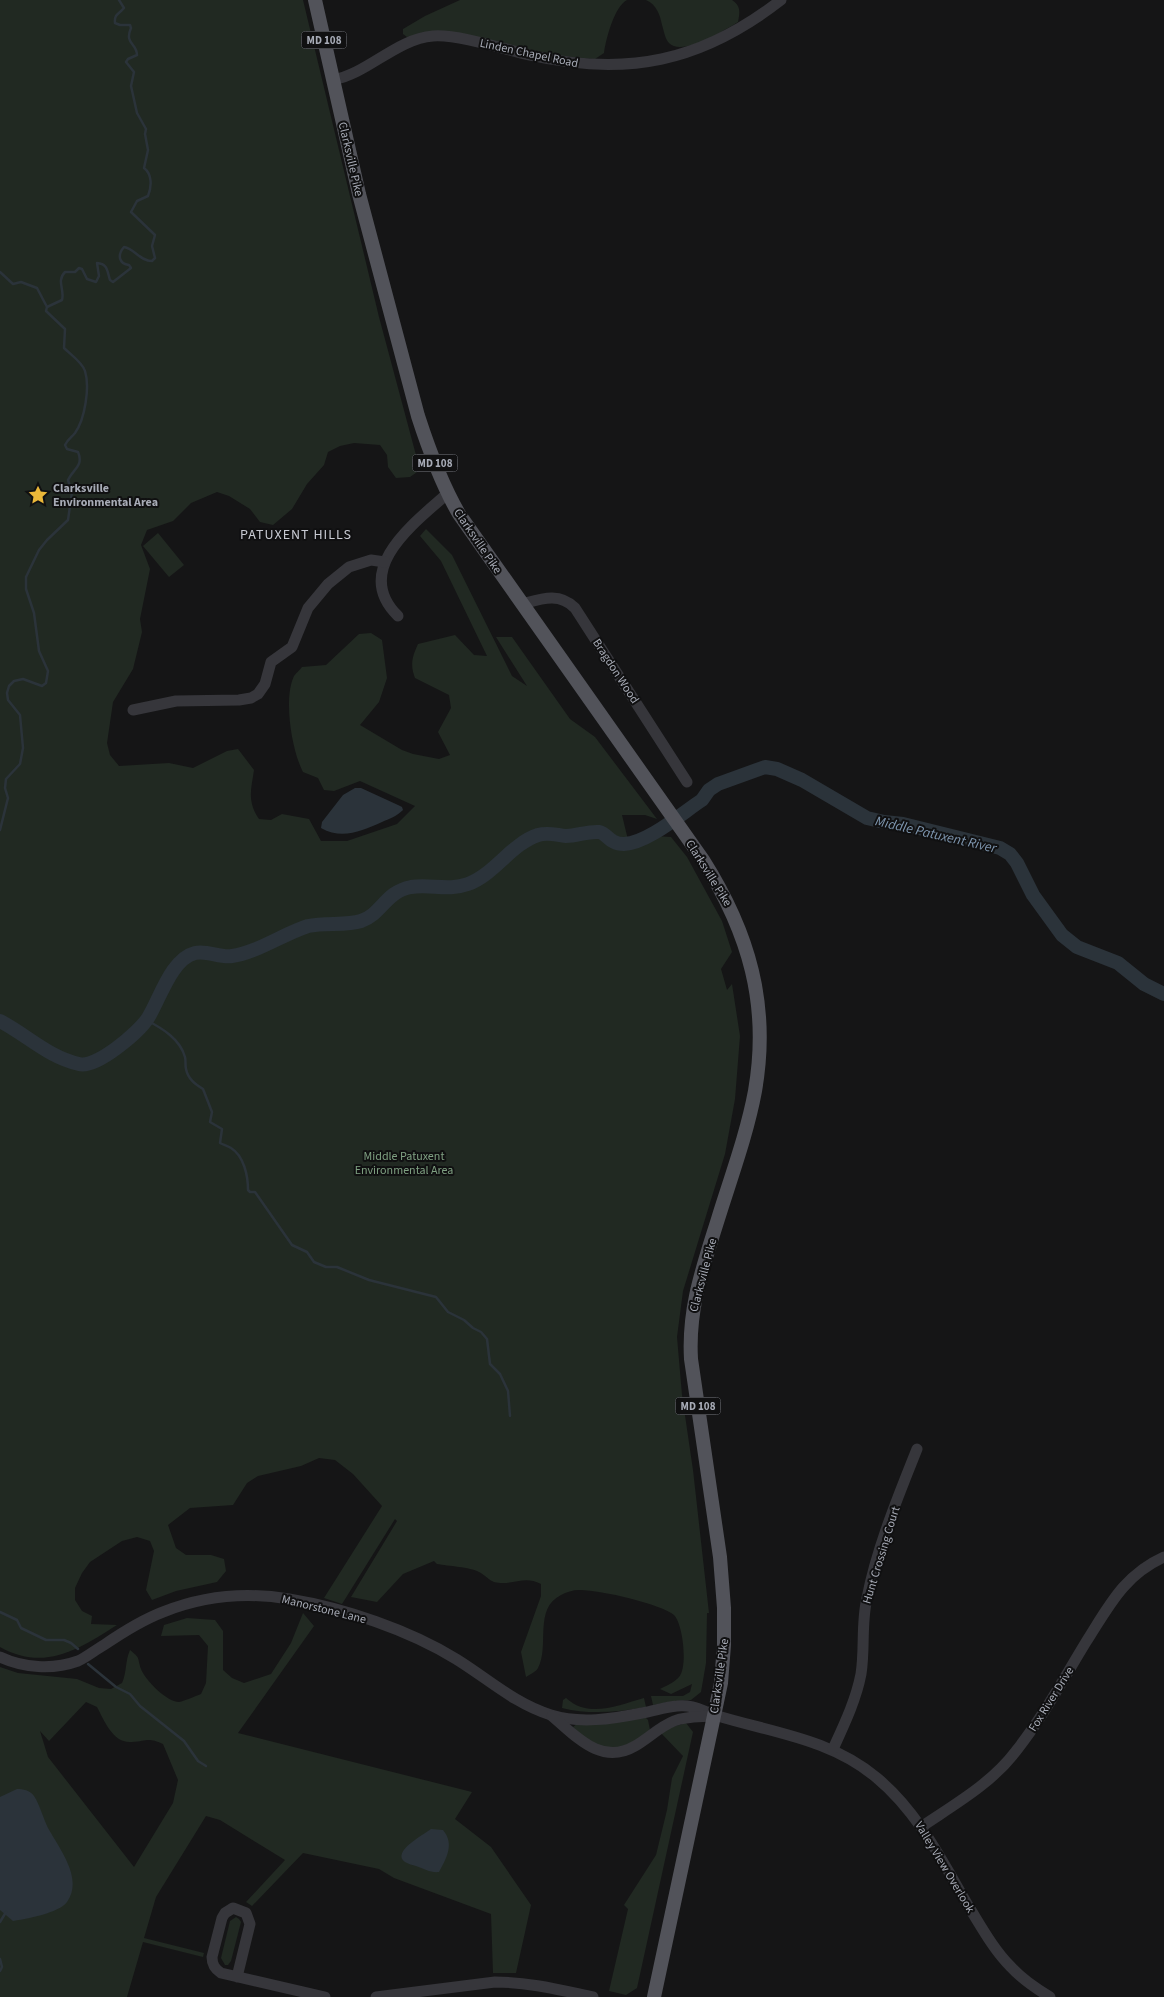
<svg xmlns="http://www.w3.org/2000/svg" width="1164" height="1997" viewBox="0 0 1164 1997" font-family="'Source Sans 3',sans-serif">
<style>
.green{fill:#212922;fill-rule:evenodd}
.water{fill:#2b333a}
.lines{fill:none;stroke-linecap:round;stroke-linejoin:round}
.stream{stroke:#2b333a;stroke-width:2.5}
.river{stroke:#2b333a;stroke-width:14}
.minor{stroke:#36363b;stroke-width:11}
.major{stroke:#52535a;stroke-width:14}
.labels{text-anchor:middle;stroke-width:4;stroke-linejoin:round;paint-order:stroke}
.shield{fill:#101011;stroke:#7a7c84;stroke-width:1}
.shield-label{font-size:11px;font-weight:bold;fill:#a7abb6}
.street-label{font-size:12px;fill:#a7abb6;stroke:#101011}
.poi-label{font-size:12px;font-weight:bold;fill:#a7abb6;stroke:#101011;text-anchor:start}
.park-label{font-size:12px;fill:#7fa082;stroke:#101011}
.neighbourhood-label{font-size:14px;letter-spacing:1px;fill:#c8cad2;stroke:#101011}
.water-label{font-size:14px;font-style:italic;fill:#7f97b0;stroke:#101011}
</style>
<rect width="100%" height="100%" fill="#151516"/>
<g class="green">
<path d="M0,0H303L379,317L420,470L410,477L396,478L388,467L387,455L380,445L354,443L340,446L328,452L324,465L307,484L292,509L273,525L260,522L250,509L229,496L217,492L191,503L173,521L147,530L141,545L150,569L140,619L142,632L133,669L113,702L107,743L110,755L119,766L169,763L193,768L227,751L238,749L254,770C251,790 247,801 259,819L271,820L282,814L309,819L321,841H347L397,824L415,806L360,781L334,791L324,790L318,778L303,772C292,751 283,699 294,676C296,673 300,670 302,667L326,665L359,634L371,633L382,640L387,678L379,702L360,725L402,750L413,754L439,759L450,755L438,732L451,708L449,695L415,678C410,665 412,657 418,644L455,635L474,655L487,656L441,561L420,536L426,529L452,555L512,676L527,686L496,637H512L570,719L595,737L657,819L645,815H622L629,844L655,836L671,837L687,857L722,921L732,952L721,969L727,990L732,984L740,1036L735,1099L725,1154L683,1291L677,1337L682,1395L693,1470L709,1613H707L706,1663L701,1692L691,1700L675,1701L653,1705L651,1696H683L690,1692L692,1684L671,1694L660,1689C666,1686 675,1682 679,1677C688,1667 683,1624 674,1615C662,1604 596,1589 579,1590C573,1590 566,1592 561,1595C533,1609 550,1646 538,1668C536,1672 530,1674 526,1677L521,1652L541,1596V1584C526,1576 517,1583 503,1583C489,1583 490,1578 479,1572C470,1567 448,1566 437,1564L434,1561L403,1574L377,1602L351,1597L397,1521L395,1519L342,1604L324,1598L382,1506L353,1474L335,1460L319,1458L301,1466L258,1476L247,1483L233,1505L190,1508L168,1525L176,1548L186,1555H211L224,1559L226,1571L217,1582L176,1591L152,1600L146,1590L154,1551L150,1541L137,1537L122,1541L90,1562L82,1573L75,1588V1600L82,1611L92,1616L91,1624L117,1625C79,1649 45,1672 0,1647Z"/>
<path d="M460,0H627C614,7 606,39 604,53L595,59L560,56L447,31L407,37L403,34V29L425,16Z"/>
<path d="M646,0H732C741,6 740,12 738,22C725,30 682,57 669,43C665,39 664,31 662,25C660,15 657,5 646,0Z"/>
<path d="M158,533L184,565L169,577L143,546Z"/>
<path d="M303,1613L314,1626L238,1733L472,1792L455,1819L491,1847L531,1905L516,1973H493L491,1914L394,1878L379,1869L303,1853L252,1906L246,1902L285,1860L220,1820L206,1816L156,1897L144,1938L204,1953L203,1957L143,1942L127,1997H0V1667L18,1673L77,1679L99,1688L111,1689L122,1683C127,1672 125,1661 130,1650C141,1659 137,1657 141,1669C145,1680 167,1702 179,1702C185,1701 195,1696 201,1694L206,1683L208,1646L199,1635L161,1636L164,1625L187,1618L215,1620L223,1631V1670L232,1678L244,1683L271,1674L291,1643ZM86,1702L97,1707C104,1720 113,1744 132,1742C147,1741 148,1737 163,1744L178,1780L173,1803L134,1867L48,1757L40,1731L49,1741Z"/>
<path d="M566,1698C589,1719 618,1705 644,1698L646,1707C617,1712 590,1715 562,1708L563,1700Z"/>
<path d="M645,1717L648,1720L650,1730L629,1745L611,1749L588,1743L573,1727L578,1723Z"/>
<path d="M686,1723L693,1732L637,1988L626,1995L609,1991L628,1909L624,1905L656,1855L667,1810L672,1778L683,1756L661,1733L669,1728Z"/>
<path d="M236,1917L239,1919L241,1922L231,1961L228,1965H225L221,1958L230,1921Z"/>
</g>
<g class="water">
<path d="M355,788H361L398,805L402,807L403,810C397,816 389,819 382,822C362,831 342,840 321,828L322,822L343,795Z"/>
<path d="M17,1789C23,1789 30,1790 34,1796C40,1805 43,1818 48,1828C59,1848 84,1879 67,1902C59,1913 26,1919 13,1921L0,1910V1797Z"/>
<path d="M431,1829L443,1830C455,1844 446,1859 439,1872C431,1873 424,1869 416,1866C413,1865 408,1864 405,1862C391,1852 423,1835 431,1829Z"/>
</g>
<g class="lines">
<g class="stream">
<path d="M0,272L13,284L21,282L37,288L47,307"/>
<path d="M0,830L8,798L5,788L6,779L20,764L23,748L20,715L8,700L7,693L9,686L14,681L23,679L42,686L46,683L48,671L39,651L34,613L26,589V577L39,550L47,540L68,520L72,492L68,480C73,469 84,466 78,452L67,449L65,445C68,439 72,437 75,433C85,419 90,387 85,371C82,362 71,355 64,348L65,329L46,311L47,307L62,300C65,290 56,281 65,272H75L79,268L82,269L87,279L96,282L99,276L97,263C108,264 107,271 110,280L113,282L131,268L129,265C119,264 117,255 124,247C135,249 140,261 152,261L155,258L152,246L155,235L131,212L137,201L148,196C152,186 152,174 144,168L148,150L145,134L146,129L137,113L131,86L134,72L126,62L128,59L137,55C137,43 124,44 131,28L130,25H120L115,23C114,14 119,14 124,8L119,0"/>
<path d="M146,1020C162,1028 180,1039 185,1057C186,1061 185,1065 186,1069C188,1079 195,1084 203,1089L212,1112L210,1122L222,1129L220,1143C224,1145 228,1146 231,1148C244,1156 248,1176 248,1190L250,1192H255L292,1245L307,1252L314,1262L326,1267H337L369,1280L436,1297L448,1312L464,1320L473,1328L481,1332L487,1339L490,1364L500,1374L508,1391L510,1416"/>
<path d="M0,1612L17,1620L21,1628L46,1640H64L71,1643L78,1649"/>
<path d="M88,1664L116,1687L130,1694L140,1706L184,1741L198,1761L206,1766"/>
<path d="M0,1922L6,1912"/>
<path d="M0,1959L2,1967L0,1971"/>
</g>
<path class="river" d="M0,1021C27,1035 48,1057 79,1064C96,1069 139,1032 148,1018C160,999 171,959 195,953C207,950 220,958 232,956C256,953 283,934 308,926C325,922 346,926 361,921C382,914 385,892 411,887C430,884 449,891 468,884C495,874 511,844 538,835C548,832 556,835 566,836C577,836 588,831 599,832C607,833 609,844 624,844C648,843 682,813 702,800L709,790L718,784L765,767L777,769L802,780L867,818L884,822L903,824L1000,848L1010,854L1017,863L1033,895L1062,935L1077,947L1118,963L1144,984L1164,994"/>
<g class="minor">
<path d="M333,80C369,73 396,39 433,36C457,34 504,49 529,55C627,77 701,62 781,0"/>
<path d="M522,604C541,599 559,592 575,608L687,782"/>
<path d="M398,616C351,570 414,523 447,494"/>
<path d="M133,710L176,701L239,700L251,698L258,694L265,684L271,662L292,647L308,608L328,584L349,567L371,560L385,562"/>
<path d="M0,1657C23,1668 53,1670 78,1661C87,1657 95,1650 104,1645C123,1632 142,1620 163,1612C203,1596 247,1592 289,1599C344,1608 409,1630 456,1659C487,1678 515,1704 551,1715C580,1724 612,1719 642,1713C654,1711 665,1707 677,1706C693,1704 704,1712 718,1716C774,1733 831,1739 877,1778C918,1812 942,1861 969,1907C982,1928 994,1950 1011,1967C1022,1979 1035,1988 1050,1997"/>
<path d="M552,1716C576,1736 601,1766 635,1746C649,1738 659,1727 674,1721C686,1716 700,1717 712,1716"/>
<path d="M833,1749C844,1725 856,1700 861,1674C865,1649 861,1623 867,1598C877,1547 898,1497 917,1449"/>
<path d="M921,1827C955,1804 991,1784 1016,1751C1043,1717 1064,1678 1086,1642C1109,1606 1124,1575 1164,1557"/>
<path d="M237,1977L250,1924L246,1913L233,1908L225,1913L222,1918L212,1957C212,1965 215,1969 221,1973L325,1997"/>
<path d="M376,1997L495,1982C529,1982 560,1990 593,1997"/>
</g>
<path class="major" d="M315,0L359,194L418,416C429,450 441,483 459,514L703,860C749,933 770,1005 755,1091C747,1134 731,1177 718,1219C703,1267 688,1308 691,1359L720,1557L724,1608V1645L721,1683L654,1997"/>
</g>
<defs>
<symbol id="sight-bare" viewBox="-9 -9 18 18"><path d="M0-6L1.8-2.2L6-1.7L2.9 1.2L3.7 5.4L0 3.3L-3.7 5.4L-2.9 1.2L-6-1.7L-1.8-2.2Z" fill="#eab739" stroke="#101011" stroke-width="2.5" paint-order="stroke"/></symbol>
</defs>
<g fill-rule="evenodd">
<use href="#sight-bare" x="24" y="481" width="28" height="28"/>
</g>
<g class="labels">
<g class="shield">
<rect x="301.5" y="31.5" width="45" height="17" rx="4"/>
<rect x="412.5" y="454.5" width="45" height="17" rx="4"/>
<rect x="675.5" y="1397.5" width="45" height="17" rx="4"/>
</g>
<g class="shield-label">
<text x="324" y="44">MD 108</text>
<text x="435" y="467">MD 108</text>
<text x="698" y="1410">MD 108</text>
</g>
<g class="street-label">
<text transform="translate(529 53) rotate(12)" y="4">Linden Chapel Road</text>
<text transform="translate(351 159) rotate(77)" y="4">Clarksville Pike</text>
<text transform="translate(478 541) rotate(56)" y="4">Clarksville Pike</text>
<text transform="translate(616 671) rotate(57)" y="4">Bragdon Wood</text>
<text transform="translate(709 873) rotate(58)" y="4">Clarksville Pike</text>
<text transform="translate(703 1275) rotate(-75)" y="4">Clarksville Pike</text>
<text transform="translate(881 1555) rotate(-73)" y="4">Hunt Crossing Court</text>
<text transform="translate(324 1609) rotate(14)" y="4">Manorstone Lane</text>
<text transform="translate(719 1676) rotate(-82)" y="4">Clarksville Pike</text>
<text transform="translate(1051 1699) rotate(-58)" y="4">Fox River Drive</text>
<text transform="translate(945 1867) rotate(59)" y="4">Valley View Overlook</text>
</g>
<g class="poi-label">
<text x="53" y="492">Clarksville<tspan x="53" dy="14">Environmental Area</tspan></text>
</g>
<g class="park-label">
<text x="404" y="1160">Middle Patuxent<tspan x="404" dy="14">Environmental Area</tspan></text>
</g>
<g class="neighbourhood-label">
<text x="296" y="539">PATUXENT HILLS</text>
</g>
<g class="water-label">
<text transform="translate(936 834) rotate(13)" y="5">Middle Patuxent River</text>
</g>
</g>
</svg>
